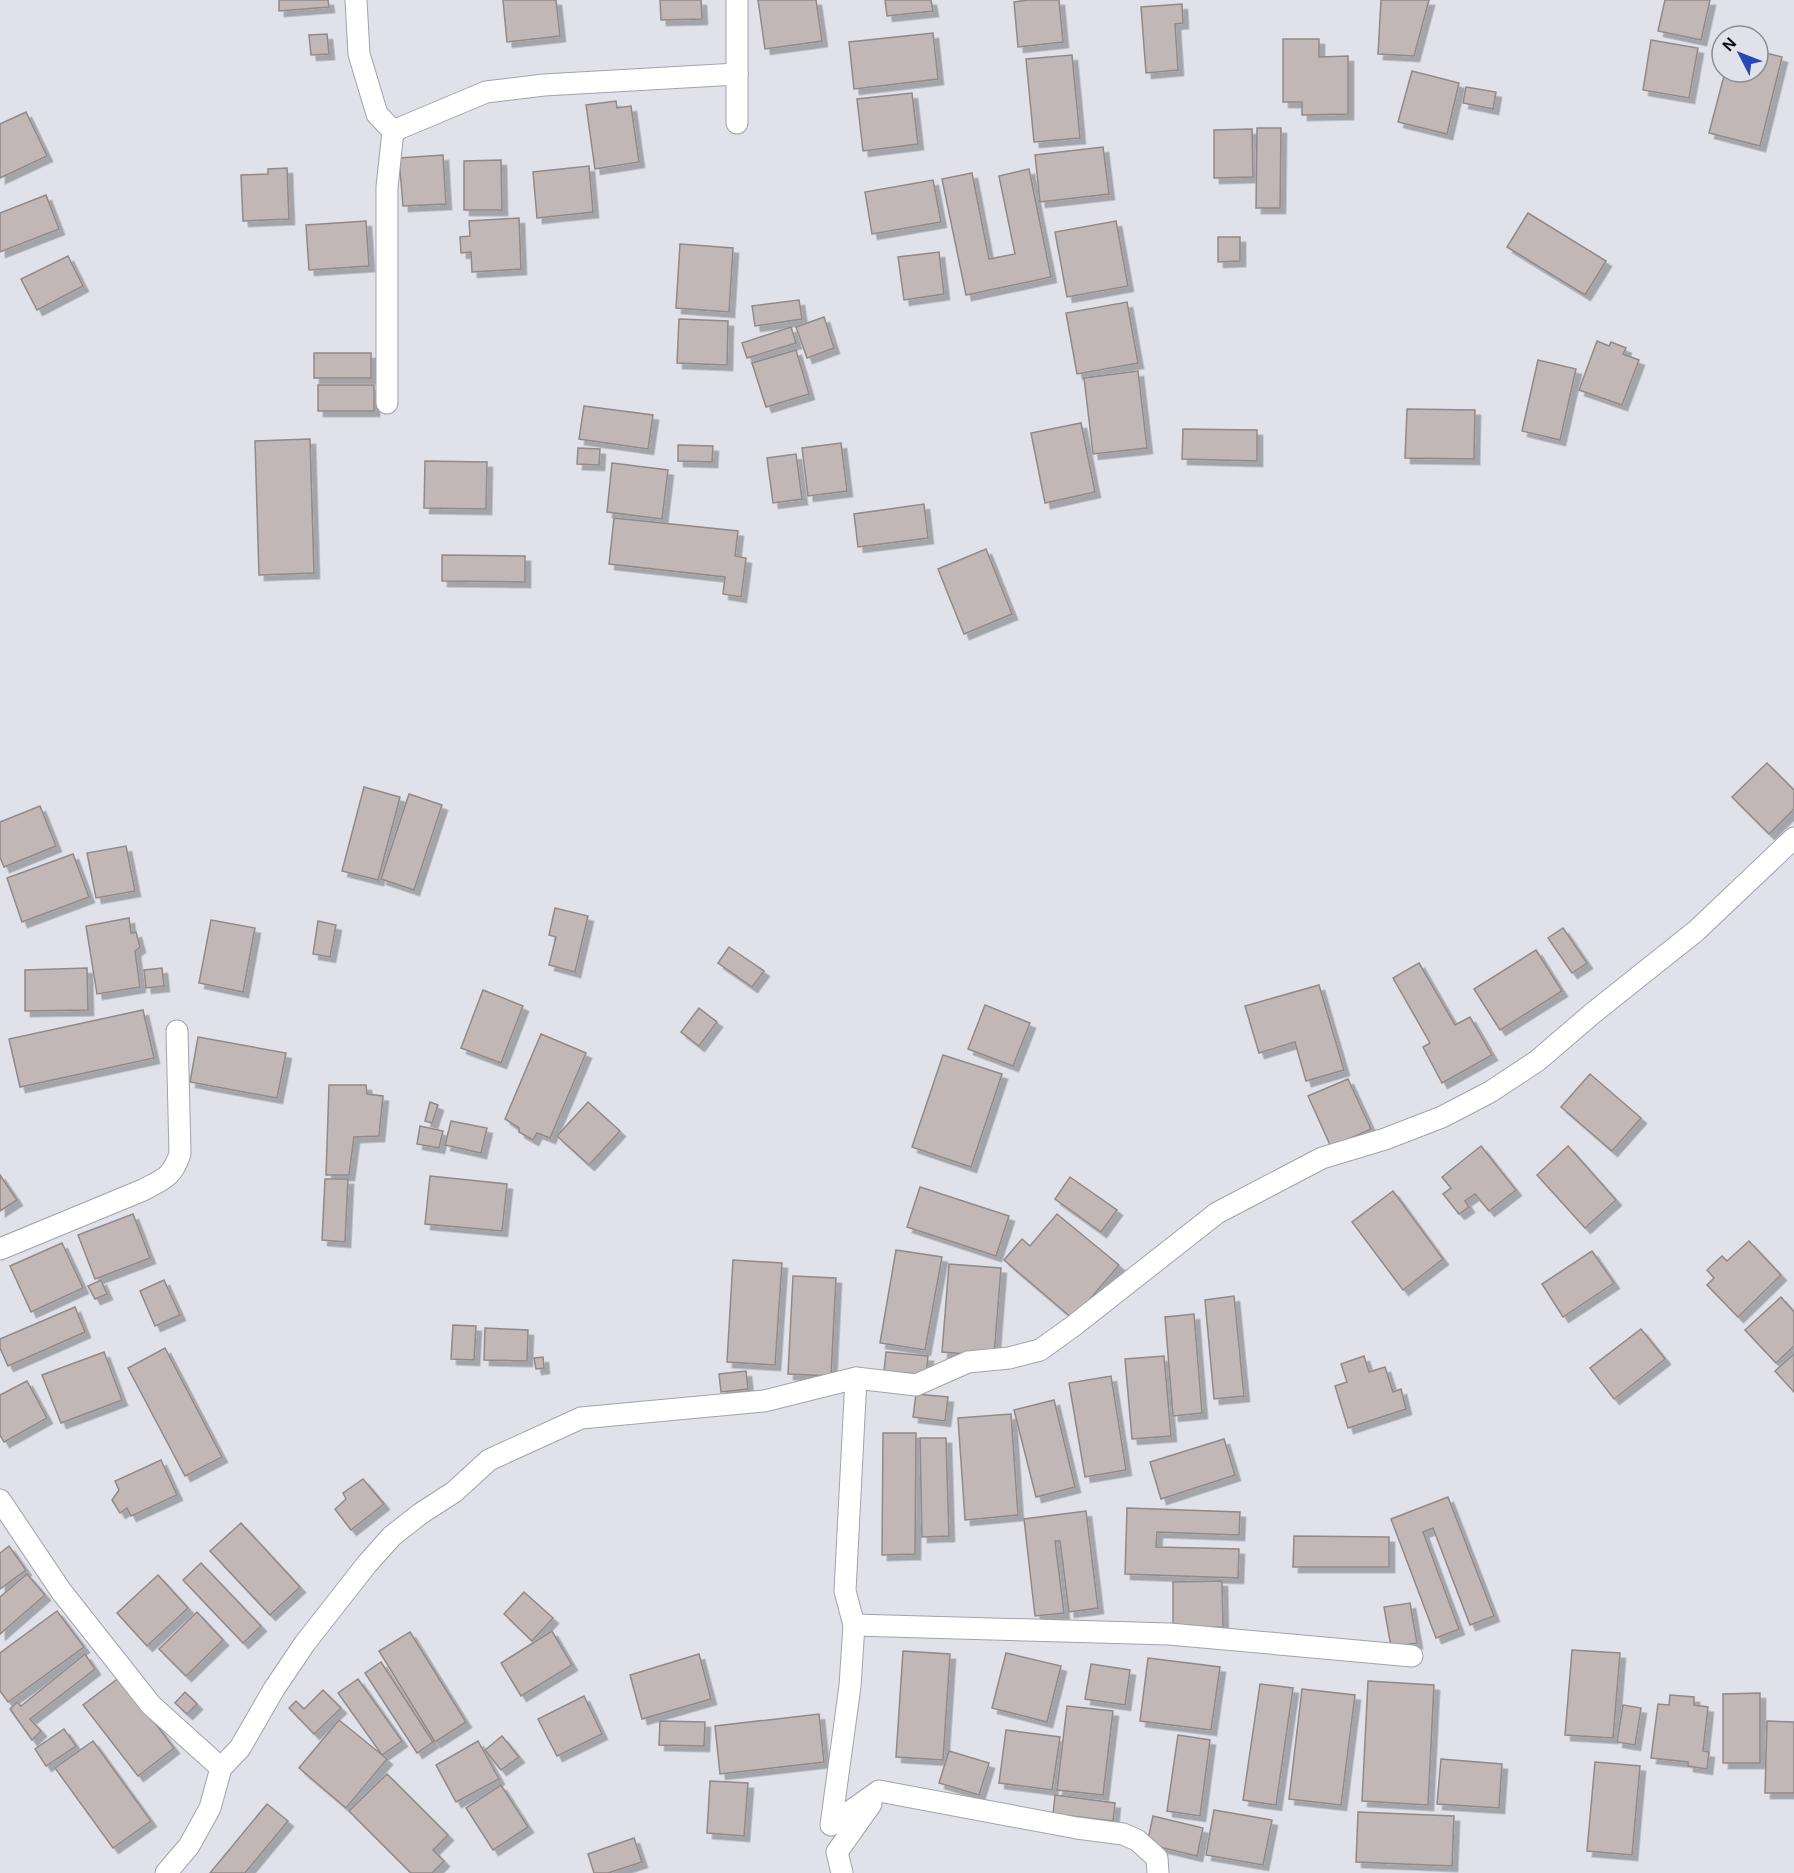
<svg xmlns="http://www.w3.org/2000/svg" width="1794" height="1873" viewBox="0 0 1794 1873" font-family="Arial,sans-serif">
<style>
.building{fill:#c1b7b6;stroke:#928988;stroke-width:1.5;filter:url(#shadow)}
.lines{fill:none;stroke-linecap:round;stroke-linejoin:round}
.minor-casing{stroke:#a2a3ab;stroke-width:23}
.minor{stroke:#fff;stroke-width:21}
</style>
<defs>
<filter id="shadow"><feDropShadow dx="5.5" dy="5.5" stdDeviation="0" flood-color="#0004"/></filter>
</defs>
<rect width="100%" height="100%" fill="#e0e1e9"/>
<g class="building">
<path d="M279,0H328L329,7L279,11Z"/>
<path d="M503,0H556L560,36L507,42Z"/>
<path d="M660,0H701L702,19L661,20Z"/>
<path d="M758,0H816L822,41L765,49Z"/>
<path d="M885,0H931L933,11L887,16Z"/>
<path d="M1028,0H1059L1063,42L1018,47L1014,2Z"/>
<path d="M1381,0H1429L1414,56L1378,54Z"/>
<path d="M1665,0H1710L1701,40L1658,31Z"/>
<path d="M1182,4L1183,23L1175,24L1178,70L1146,73L1141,7Z"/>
<path d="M933,33L938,79L854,89L849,42Z"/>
<path d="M327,34L329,54L311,55L309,35Z"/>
<path d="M1283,39H1319V57L1348,56V114L1302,115V102H1283Z"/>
<path d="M1651,40L1698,48L1689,98L1643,90Z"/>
<path d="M1758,51L1782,57L1760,146L1709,133L1725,72H1758Z"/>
<path d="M1072,55L1080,138L1034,142L1026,59Z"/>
<path d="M1412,71L1459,83L1447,134L1398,122Z"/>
<path d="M1466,87L1496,92L1493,109L1463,103Z"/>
<path d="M912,93L918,144L863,151L857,99Z"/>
<path d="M616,101L617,108L631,106L639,162L595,169L586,105Z"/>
<path d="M26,112L47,156L0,178V124Z"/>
<path d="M1257,128H1281L1280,208H1256Z"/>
<path d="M1252,129L1253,177L1214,178V130Z"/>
<path d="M1103,147L1109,194L1040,202L1035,155Z"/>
<path d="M443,155L446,204L403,206L399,158Z"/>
<path d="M501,160L502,210H464V161Z"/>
<path d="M589,166L593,212L537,218L533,172Z"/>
<path d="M287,168L289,219L243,221L241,175L268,174V169Z"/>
<path d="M1029,169L1051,277L966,295L942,179L972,173L989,259L1015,254L999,176Z"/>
<path d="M933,180L941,222L872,234L865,192Z"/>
<path d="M46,195L59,229L0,252V213Z"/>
<path d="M1528,213L1606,261L1585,295L1507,247Z"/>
<path d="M519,218L521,269L472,272L471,252L461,253L460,237L470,236L469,221Z"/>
<path d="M366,221L369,266L309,270L306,225Z"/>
<path d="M1116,221L1128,286L1067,297L1055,232Z"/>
<path d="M1218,237H1240V261L1218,262Z"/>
<path d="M680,244L733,248L729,312L676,308Z"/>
<path d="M939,252L944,294L904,300L898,257Z"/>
<path d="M68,256L83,286L37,310L21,279Z"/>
<path d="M799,300L802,319L755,326L752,306Z"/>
<path d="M1127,302L1138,363L1077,374L1066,313Z"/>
<path d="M824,317L834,348L807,358L796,327Z"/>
<path d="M679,319L728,321L727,365L677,363Z"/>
<path d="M791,327L796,343L747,358L742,343Z"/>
<path d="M1597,341L1609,346L1611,342L1626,348L1623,354L1639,360L1622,405L1579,390Z"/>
<path d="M796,350L809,394L766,407L752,363Z"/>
<rect x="314" y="353" width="57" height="25"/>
<path d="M1538,360L1576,369L1560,440L1522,431Z"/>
<path d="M1138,371L1147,448L1093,454L1084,378Z"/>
<rect x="318" y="385" width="56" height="26"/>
<path d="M584,406L653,415L648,449L579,439Z"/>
<path d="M1407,409L1475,410L1474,459L1405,458Z"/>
<path d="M1081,423L1095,492L1045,503L1031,433Z"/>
<path d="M1183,429L1257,430V461L1182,459Z"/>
<path d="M310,439L314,573L259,575L255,441Z"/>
<path d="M841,443L847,491L808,496L802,448Z"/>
<path d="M678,445L713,446L712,462L678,461Z"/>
<path d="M578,448L600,449L599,465L577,464Z"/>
<path d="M796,454L802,499L773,503L767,458Z"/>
<path d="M425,461L487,462L486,509L424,508Z"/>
<path d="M612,463L668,470L662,519L607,512Z"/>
<path d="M924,504L928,538L858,547L854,514Z"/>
<path d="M614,518L738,531L735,556L746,558L741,597L723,594L725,577L609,564Z"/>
<path d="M986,549L1012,614L964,634L938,569Z"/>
<path d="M442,555L525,556V582L442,581Z"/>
<path d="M1767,763L1794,790V809L1769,834L1732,797Z"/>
<path d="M364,787L400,797L378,880L342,871Z"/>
<path d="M409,794L442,805L414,890L381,879Z"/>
<path d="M40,806L56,846L4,867L0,857V822Z"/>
<path d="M126,846L135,891L96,898L87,853Z"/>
<path d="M73,854L89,897L22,922L7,878Z"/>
<path d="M555,908L588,916L575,972L549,965L556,937L549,935Z"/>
<path d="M129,918L131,933L136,932L140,947L135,951L140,987L97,994L86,926Z"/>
<path d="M211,920L255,928L243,992L199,983Z"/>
<path d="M318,921L336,925L330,957L313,954Z"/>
<path d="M1563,928L1587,963L1572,973L1548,938Z"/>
<path d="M729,947L764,971L752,987L718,963Z"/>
<path d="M1536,950L1562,991L1500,1030L1474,989Z"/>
<path d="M1419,963L1455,1025L1470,1017L1492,1055L1442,1083L1423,1047L1430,1043L1393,978Z"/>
<path d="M87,968L88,1010L25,1011V970Z"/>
<path d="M162,968L164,986L146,988L144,970Z"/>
<path d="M1319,985L1344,1070L1306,1081L1295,1042L1259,1053L1245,1006Z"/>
<path d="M483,990L523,1006L501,1063L461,1048Z"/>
<path d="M985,1005L1030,1023L1013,1066L968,1049Z"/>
<path d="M699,1008L717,1022L699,1046L681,1032Z"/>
<path d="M143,1010L154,1058L20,1087L9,1039Z"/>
<path d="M541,1034L586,1053L550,1138L537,1133L533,1140L519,1132V1128L505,1119Z"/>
<path d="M198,1037L286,1053L277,1098L190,1082Z"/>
<path d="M943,1055L1002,1074L971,1167L912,1147Z"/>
<path d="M1590,1074L1641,1118L1612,1151L1561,1107Z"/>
<path d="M1348,1079L1371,1129L1331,1147L1308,1096Z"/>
<path d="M329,1085H366L367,1094L383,1096L379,1136L354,1137L349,1175H326Z"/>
<path d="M430,1102L438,1105L432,1123L425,1121Z"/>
<path d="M588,1102L620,1131L589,1165L557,1136Z"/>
<path d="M451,1121L487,1128L481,1153L445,1145Z"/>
<path d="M420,1126L443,1131L439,1148L417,1144Z"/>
<path d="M1481,1146L1516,1190L1489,1211L1475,1194L1465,1201L1469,1207L1459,1214L1443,1194L1451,1188L1442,1177Z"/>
<path d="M1568,1146L1616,1200L1585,1228L1537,1175Z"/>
<path d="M0,1175L17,1200L0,1211Z"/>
<path d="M430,1176L507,1184L502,1231L425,1224Z"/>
<path d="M1070,1177L1117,1210L1101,1232L1055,1199Z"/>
<path d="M325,1179H348L345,1242L322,1240Z"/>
<path d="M920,1187L1009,1216L996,1256L907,1227Z"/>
<path d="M1393,1191L1443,1259L1403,1290L1352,1222Z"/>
<path d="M133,1214L150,1258L95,1279L78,1235Z"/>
<path d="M1057,1214L1119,1265L1073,1319L1004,1260L1022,1239L1030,1246Z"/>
<path d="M1749,1241L1781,1275L1738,1317L1707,1285L1714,1278L1707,1270L1722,1256L1727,1261Z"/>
<path d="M62,1243L83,1288L31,1312L10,1266Z"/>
<path d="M896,1250L942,1257L925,1350L880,1343Z"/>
<path d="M1592,1251L1614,1283L1563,1317L1542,1284Z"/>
<path d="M733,1260L782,1263L775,1365L727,1362Z"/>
<path d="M949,1264L1001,1268L994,1356L942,1352Z"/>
<path d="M793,1276L836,1278L831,1376L788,1374Z"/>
<path d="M101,1280L107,1294L95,1299L88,1286Z"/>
<path d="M164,1280L180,1315L155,1326L140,1291Z"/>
<path d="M1234,1296L1244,1396L1214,1399L1205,1300Z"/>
<path d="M1781,1297L1794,1312V1346L1776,1363L1745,1330Z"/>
<path d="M75,1307L85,1332L8,1366L0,1348V1339Z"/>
<path d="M1194,1314L1202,1413L1173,1416L1165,1317Z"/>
<path d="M453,1325L476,1326L474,1360L451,1359Z"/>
<path d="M485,1328L528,1330L527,1361L484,1360Z"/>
<path d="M1641,1329L1665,1359L1614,1399L1590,1368Z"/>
<path d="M165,1348L222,1457L185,1476L128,1368Z"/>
<path d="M104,1352L122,1400L61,1423L42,1375Z"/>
<path d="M886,1352L928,1356L926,1375L884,1371Z"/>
<path d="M1794,1354V1392L1775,1371Z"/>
<path d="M1164,1356L1171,1436L1132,1439L1125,1359Z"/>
<path d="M1364,1356L1369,1372L1385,1367L1393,1392L1401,1389L1406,1409L1348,1428L1335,1386L1347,1382L1341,1364Z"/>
<path d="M543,1357L544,1368L536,1369L534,1358Z"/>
<path d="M746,1371L748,1389L721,1392L719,1374Z"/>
<path d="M1111,1376L1126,1470L1085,1477L1069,1383Z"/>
<path d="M27,1381L47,1418L4,1442L0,1435V1395Z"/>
<path d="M916,1394L948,1397L945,1421L913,1417Z"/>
<path d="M1054,1400L1075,1487L1036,1497L1014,1410Z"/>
<path d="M1011,1414L1018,1515L965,1520L958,1418Z"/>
<path d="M883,1433H916L915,1554L882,1555Z"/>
<path d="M920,1438H946L949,1536L922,1537Z"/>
<path d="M1224,1439L1235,1475L1161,1499L1150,1462Z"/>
<path d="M161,1460L177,1495L131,1516L127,1508L120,1513L112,1500L119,1490L115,1481Z"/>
<path d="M363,1479L384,1504L351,1530L335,1509L346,1499L343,1493Z"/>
<path d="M1448,1497L1494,1616L1470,1625L1433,1528L1423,1532L1459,1629L1436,1638L1391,1519Z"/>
<path d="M1127,1508L1240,1512L1239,1535L1157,1532L1156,1547L1239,1549L1238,1578L1125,1574Z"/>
<path d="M1086,1511L1098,1608L1069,1612L1060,1541H1055L1064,1613L1035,1616L1024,1519Z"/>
<path d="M241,1523L300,1587L270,1615L210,1551Z"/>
<path d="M1294,1536L1389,1537V1567H1293Z"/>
<path d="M9,1546L26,1570L0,1589V1553Z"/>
<path d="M201,1563L261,1626L243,1643L183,1580Z"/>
<path d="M27,1574L45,1595L0,1634V1597Z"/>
<path d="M158,1575L188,1608L147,1646L117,1613Z"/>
<path d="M1222,1581L1223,1627L1173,1629V1582Z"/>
<path d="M524,1592L553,1618L532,1641L504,1614Z"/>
<path d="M1410,1603L1417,1643L1391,1647L1384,1607Z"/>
<path d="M57,1611L84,1647L8,1702L0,1691V1653Z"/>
<path d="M197,1612L223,1640L186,1676L159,1649Z"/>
<path d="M552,1631L572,1665L521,1696L501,1663Z"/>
<path d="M410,1632L466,1722L435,1742L379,1651Z"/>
<path d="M1572,1650L1620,1653L1613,1738L1565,1735Z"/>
<path d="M903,1651L950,1654L943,1760L896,1757Z"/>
<path d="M1006,1653L1061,1666L1047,1722L992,1708Z"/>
<path d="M85,1654L95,1669L30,1719L41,1731L32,1740L10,1709L17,1702L21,1706Z"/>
<path d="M699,1654L711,1699L642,1719L630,1675Z"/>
<path d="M1148,1658L1220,1667L1211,1730L1140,1721Z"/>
<path d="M381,1662L433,1742L417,1753L365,1673Z"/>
<path d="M1091,1664L1130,1670L1125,1705L1085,1699Z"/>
<path d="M120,1677L174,1748L138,1776L83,1705Z"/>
<path d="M358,1679L402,1741L382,1755L338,1693Z"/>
<path d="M1368,1681L1434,1685L1428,1805L1362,1801Z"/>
<path d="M1260,1684L1293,1688L1276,1805L1243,1800Z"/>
<path d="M1302,1689L1355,1695L1341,1805L1289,1799Z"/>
<path d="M323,1690L341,1708L314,1734L289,1708L296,1701L304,1709Z"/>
<path d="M185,1692L197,1704L187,1714L175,1703Z"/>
<path d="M1760,1693V1763H1723V1694Z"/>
<path d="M1670,1695L1694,1697V1705L1708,1707L1703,1751L1709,1752L1707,1769L1688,1766V1762L1651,1758L1658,1704L1669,1705Z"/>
<path d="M584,1696L602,1734L557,1756L538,1719Z"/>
<path d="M1623,1705L1641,1708L1635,1745L1617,1742Z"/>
<path d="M1067,1706L1113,1711L1103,1795L1057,1790Z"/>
<path d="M819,1714L824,1762L720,1774L715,1726Z"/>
<path d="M339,1720L387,1759L346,1808L299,1768Z"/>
<path d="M660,1721L705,1722L704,1746L659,1745Z"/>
<path d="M1767,1721L1794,1722V1793H1765Z"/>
<path d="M64,1729L76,1746L46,1766L35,1749Z"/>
<path d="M1006,1730L1060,1737L1052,1790L999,1783Z"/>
<path d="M1178,1735L1210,1740L1200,1816L1167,1811Z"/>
<path d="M502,1736L519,1757L501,1770L485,1750Z"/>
<path d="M93,1741L151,1821L113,1848L55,1768Z"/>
<path d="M478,1741L499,1779L456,1802L436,1765Z"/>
<path d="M949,1751L989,1763L979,1795L939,1783Z"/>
<path d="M1441,1759L1502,1764L1499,1808L1437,1804Z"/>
<path d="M1595,1762L1640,1766L1632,1855L1587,1851Z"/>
<path d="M387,1774L448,1835L433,1850L444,1861L432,1873H411L349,1811Z"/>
<path d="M710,1781L748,1783L744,1836L707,1833Z"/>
<path d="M501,1785L528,1827L493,1850L466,1808Z"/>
<path d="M1055,1795L1115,1803L1113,1821L1053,1814Z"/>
<path d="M267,1804L288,1821L245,1873H210Z"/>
<path d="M1214,1810L1272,1820L1263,1865L1206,1855Z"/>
<path d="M1358,1812L1454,1816L1452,1866L1356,1862Z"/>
<path d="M1153,1816L1203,1828L1197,1856L1147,1844Z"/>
<path d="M634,1838L642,1862L608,1873H594L588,1854Z"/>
</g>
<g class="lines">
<defs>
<g id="minor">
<path d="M356,0L359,54L377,114L393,131L387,187V403"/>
<path d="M737,0V123"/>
<path d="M393,131L486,92L544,85L737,74"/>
<path d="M0,1249L143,1190C164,1179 172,1177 180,1154L177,1031"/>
<path d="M856,1378L845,1591L854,1625L850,1686L831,1825L879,1791L1077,1828L1123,1834L1137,1840L1157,1858L1158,1873"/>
<path d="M0,1500L61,1591L151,1705L221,1768"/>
<path d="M854,1625L1169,1634L1412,1656"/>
<path d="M166,1873L189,1846L210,1808L221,1768L240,1748L274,1689L305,1643L367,1564L392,1536L420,1514L454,1492L489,1460L581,1418L764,1401L856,1378L916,1385L968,1362L1009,1358L1040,1350L1072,1327L1217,1213L1322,1158L1385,1139L1442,1117L1490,1092L1537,1061L1593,1013L1696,931L1794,838"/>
<path d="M842,1873L837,1852L871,1804"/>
</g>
</defs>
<use href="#minor" class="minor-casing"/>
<use href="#minor" class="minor"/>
</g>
<g transform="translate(1740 54) rotate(312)"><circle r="28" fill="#e0e1e9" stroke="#8c8c92" stroke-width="1.5"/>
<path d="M0-4.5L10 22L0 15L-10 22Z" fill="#2749b8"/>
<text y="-9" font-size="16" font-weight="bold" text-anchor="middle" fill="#0d0d10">N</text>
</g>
</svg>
